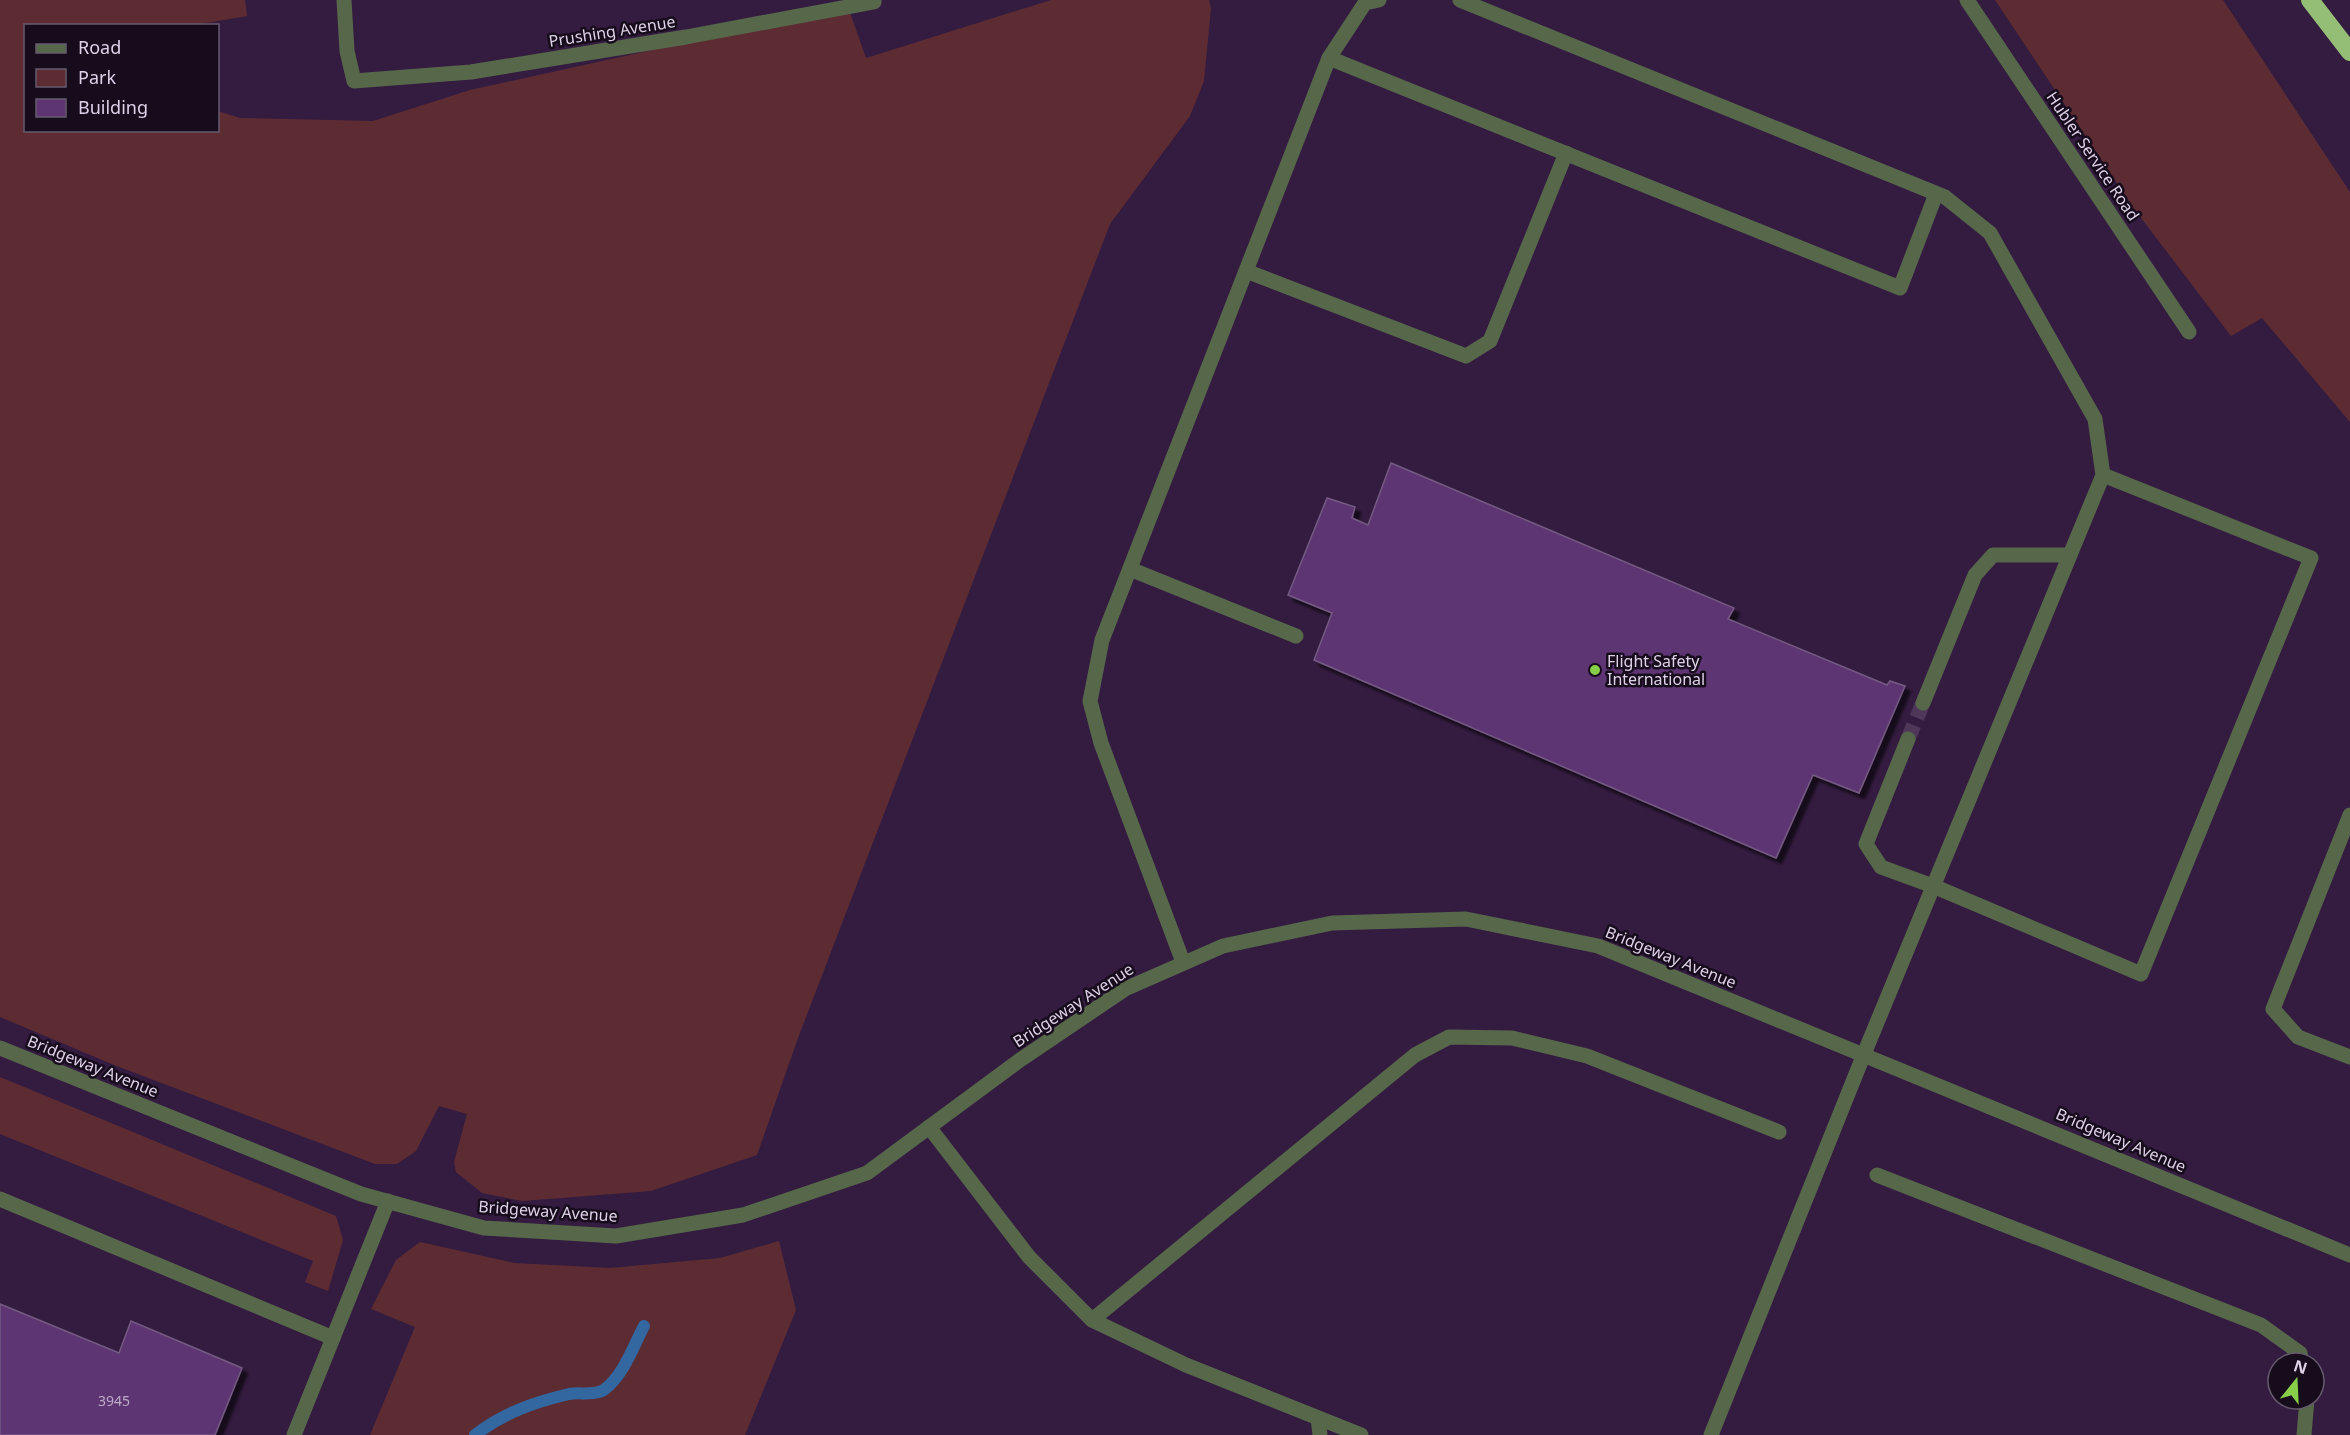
<svg xmlns="http://www.w3.org/2000/svg" width="2350" height="1435" viewBox="0 0 2350 1435" font-family="'Noto Sans',sans-serif">
<style>
.green{fill:#5d2c33}
.lines{fill:none;stroke-linecap:round;stroke-linejoin:round}
.stream{stroke:#3367a0;stroke-width:12}
.building{fill:#5d3572;stroke:#745a82;stroke-width:1.5;filter:url(#shadow)}
.minor-tunnel{stroke:#4e3759;stroke-width:15;stroke-dasharray:15 8;stroke-linecap:butt}
.minor{stroke:#56674a;stroke-width:15}
.highway{stroke:#94bd76;stroke-width:18}
.poi-dot{fill:#88cf49;stroke:#160c1c;stroke-width:2}
.labels{text-anchor:middle;stroke-width:5;stroke-linejoin:round;paint-order:stroke}
.number-label{font-size:14px;fill:#beaaca}
.street-label{font-size:16px;fill:#dfd1e8;stroke:#160c1c}
.poi-label{font-size:16px;fill:#dfd1e8;stroke:#160c1c;text-anchor:start}
</style>
<defs>
<filter id="shadow"><feDropShadow dx="5.5" dy="5.5" stdDeviation="1.5" flood-color="#0009"/></filter>
</defs>
<rect width="100%" height="100%" fill="#341c40"/>
<g class="green">
<path d="M0,0H245L247,16L195,25L26,26V130H218V111L240,118L373,121L470,90L848,7L866,58L1051,0H1209L1211,8L1204,81L1190,116L1110,224L798,1038L757,1155L651,1191L522,1201L482,1193L456,1172L454,1162L467,1114L439,1106L416,1151L397,1164H375L114,1065L0,1017Z"/>
<path d="M1995,0H2223L2350,192V422L2262,318L2231,336L2135,210Z"/>
<path d="M0,1077L336,1216L343,1240L328,1291L305,1282L313,1261L0,1134Z"/>
<path d="M779,1241L796,1310L745,1435H370L415,1327L371,1309L396,1260L420,1242L514,1263L610,1268L720,1258Z"/>
</g>
<g class="lines">
<path class="stream" d="M475,1435C503,1413 535,1402 569,1394C579,1392 597,1396 605,1389C624,1374 633,1347 644,1326"/>
</g>
<g class="building">
<path d="M1391,463L1734,608L1728,619L1887,685L1890,681L1905,686L1859,793L1813,775L1776,858L1314,660L1332,613L1288,595L1327,498L1355,507L1352,518L1368,525Z"/>
<path d="M0,1304L119,1353L131,1321L242,1368L215,1435H0Z"/>
</g>
<g class="lines">
<path class="minor-tunnel" d="M1908,739L1923,703"/>
<g class="minor">
<path d="M344,0L347,51L354,81L471,72L686,37L874,2V0"/>
<path d="M1460,0L1945,197L1990,233L2095,419L2103,475L1864,1054L1711,1435"/>
<path d="M1967,0L2189,332"/>
<path d="M1329,58L1900,288L1936,194"/>
<path d="M1246,271L1466,356L1490,341L1566,153"/>
<path d="M1130,569L1296,636"/>
<path d="M1923,703L1975,575L1993,555H2070"/>
<path d="M1908,739L1866,844L1881,867L1933,886L2141,974L2311,558L2103,475"/>
<path d="M2350,815L2273,1009L2298,1037L2350,1057"/>
<path d="M1183,962L1101,743L1090,701L1102,640L1329,58L1365,3L1379,0"/>
<path d="M0,1048L361,1194L484,1228L616,1236L743,1215L867,1173L1020,1060L1125,989L1223,946L1332,923L1466,919L1598,946L2350,1255"/>
<path d="M929,1127L1029,1257L1092,1320L1186,1365L1361,1435"/>
<path d="M1877,1175L2261,1325L2300,1353L2302,1363"/>
<path d="M0,1199L333,1338"/>
<path d="M1092,1320L1415,1055L1449,1037L1512,1038L1587,1056L1779,1132"/>
<path d="M1318,1418L1320,1435"/>
<path d="M294,1435L388,1201"/>
<path d="M2304,1435L2307,1399"/>
</g>
<path class="highway" d="M2310,0L2350,52"/>
</g>
<circle class="poi-dot" cx="1595" cy="670" r="6"/>
<g class="labels">
<g class="number-label">
<text x="114" y="1406">3945</text>
</g>
<g class="street-label">
<text transform="translate(612 31) rotate(-9)" y="6">Prushing Avenue</text>
<text transform="translate(2093 156) rotate(56)" y="6">Hubler Service Road</text>
<text transform="translate(1671 957) rotate(22)" y="6">Bridgeway Avenue</text>
<text transform="translate(1073 1005) rotate(-33)" y="6">Bridgeway Avenue</text>
<text transform="translate(93 1066) rotate(22)" y="6">Bridgeway Avenue</text>
<text transform="translate(2121 1140) rotate(23)" y="6">Bridgeway Avenue</text>
<text transform="translate(548 1211) rotate(4)" y="6">Bridgeway Avenue</text>
</g>
<g class="poi-label">
<text x="1607" y="667">Flight Safety<tspan x="1607" dy="18">International</tspan></text>
</g>
</g>
<rect x="24" y="24" width="195" height="108" fill="#160c1c" stroke="#665b6e" stroke-width="1.5"/>
<rect x="36" y="44" width="30" height="9" fill="#56674a" stroke="#665b6e" stroke-width="1.5"/>
<text x="78" y="54" font-size="18" fill="#dfd1e8">Road</text>
<rect x="36" y="69" width="30" height="18" fill="#5d2c33" stroke="#665b6e" stroke-width="1.5"/>
<text x="78" y="84" font-size="18" fill="#dfd1e8">Park</text>
<rect x="36" y="99" width="30" height="18" fill="#5d3572" stroke="#665b6e" stroke-width="1.5"/>
<text x="78" y="114" font-size="18" fill="#dfd1e8">Building</text>
<g transform="translate(2296 1381) rotate(18)"><circle r="28" fill="#160c1c" stroke="#665b6e" stroke-width="1.5"/>
<path d="M0-4.5L10 22L0 15L-10 22Z" fill="#88cf49"/>
<text y="-9" font-size="16" font-weight="bold" text-anchor="middle" fill="#dfd1e8">N</text>
</g>
</svg>
